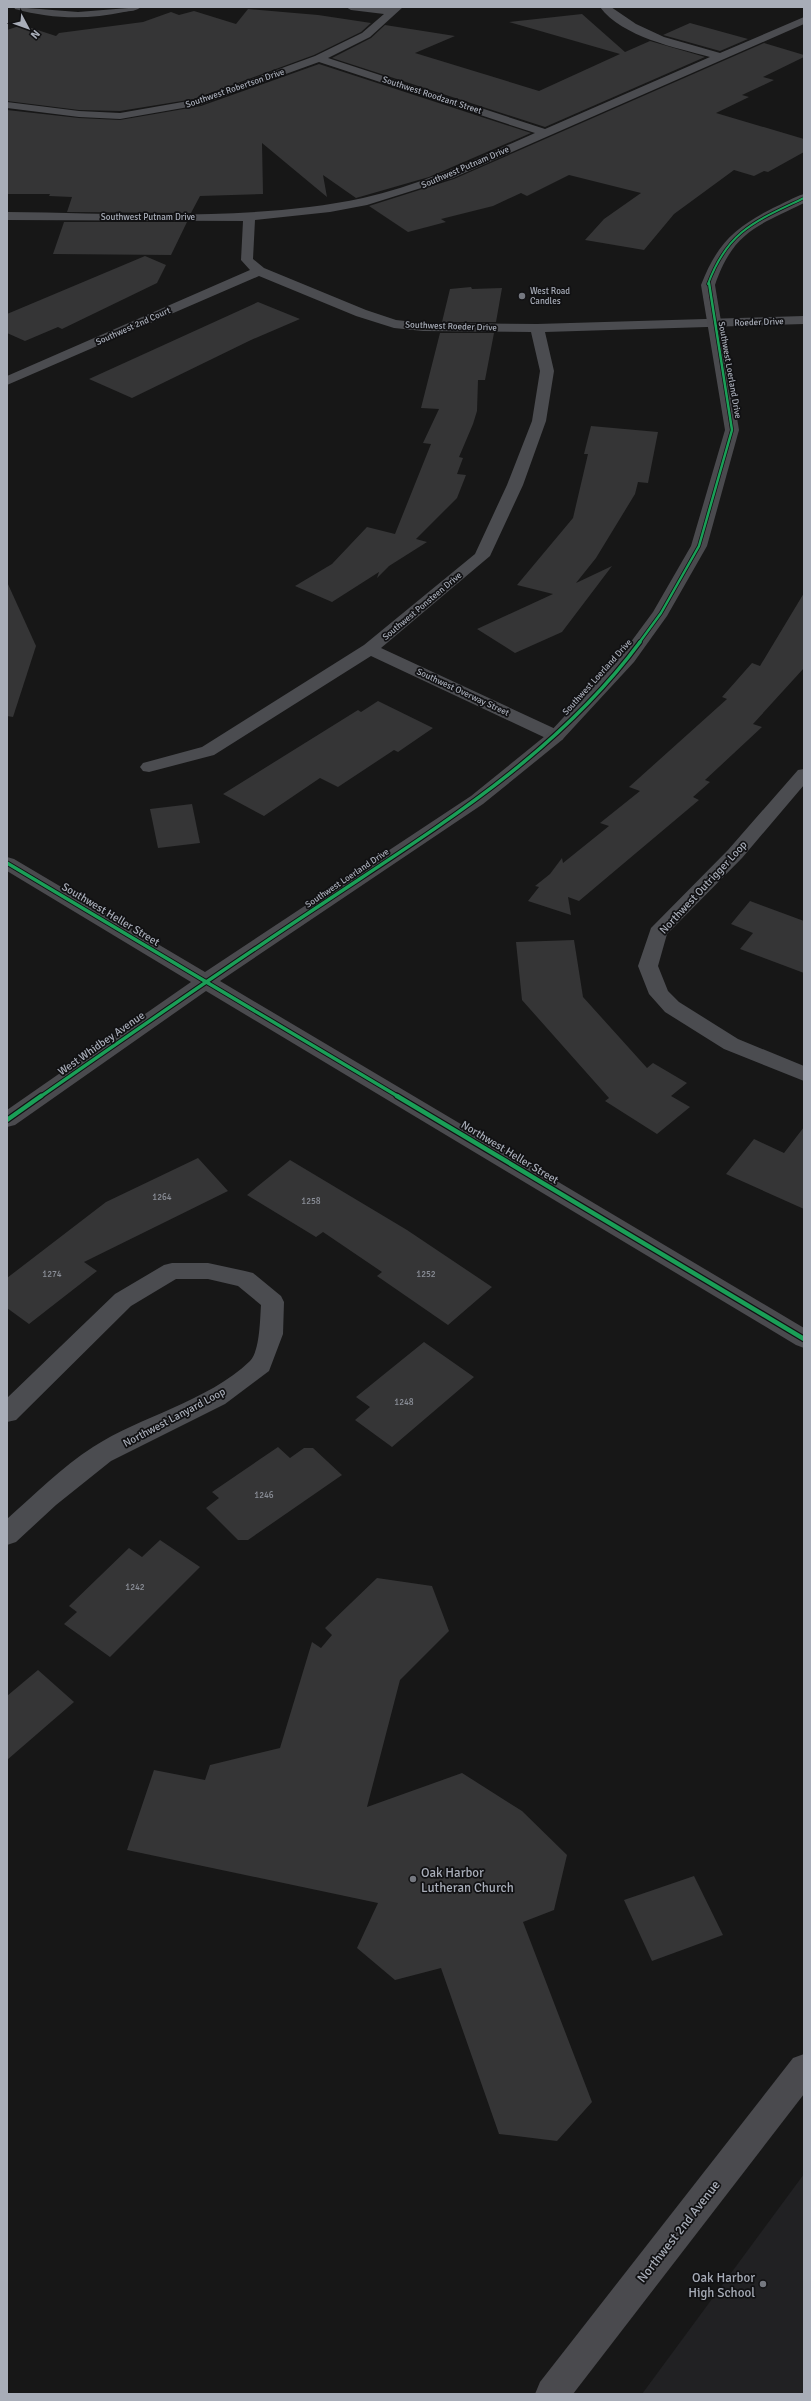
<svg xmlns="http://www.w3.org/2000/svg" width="811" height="2401" viewBox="0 0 811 2401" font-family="Signika,sans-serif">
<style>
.built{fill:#212123}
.building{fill:#353536}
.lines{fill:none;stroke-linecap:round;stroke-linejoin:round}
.street{fill:#4b4c50;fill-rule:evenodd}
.secondary{fill:#4a4a4e;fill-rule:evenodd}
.cycleway-far3-casing{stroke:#111113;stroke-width:3.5}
.cycleway-far2-casing{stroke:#111113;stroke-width:4}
.cycleway-far1-casing{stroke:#111113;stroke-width:5.5}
.cycleway-casing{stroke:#111113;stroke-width:7}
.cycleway-far3{stroke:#1a9f57;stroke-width:2}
.cycleway-far2{stroke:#1a9f57;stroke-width:2.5}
.cycleway-far1{stroke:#1a9f57;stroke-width:3.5}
.cycleway{stroke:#1a9f57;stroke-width:4.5}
.poi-dot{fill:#757880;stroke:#111113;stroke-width:1.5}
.labels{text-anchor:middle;stroke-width:3.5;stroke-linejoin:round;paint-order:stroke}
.far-street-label{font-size:9px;fill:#a8adb8;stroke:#111113}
.far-poi-label{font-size:9px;fill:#a8adb8;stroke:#111113;text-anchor:start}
.number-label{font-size:9px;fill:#8b8f98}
.street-label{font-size:11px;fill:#a8adb8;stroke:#111113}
.near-poi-label{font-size:13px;fill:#a8adb8;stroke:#111113;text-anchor:start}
.near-street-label{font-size:13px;fill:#a8adb8;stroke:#111113}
</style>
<rect width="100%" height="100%" fill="#171717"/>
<path class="built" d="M804,2174V2394H642Z"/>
<g class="building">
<path d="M248,9L318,15L371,23L361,32L314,55L194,99L120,111L79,110L7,101V30L22,25L56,36L59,33L143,22L171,12L179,15L194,11L236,24Z"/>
<path d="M582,14L625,52L650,41L705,57L545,127L332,58L371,38L385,25L455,36L415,53L539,91L620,54L509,22Z"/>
<path d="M690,23L748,39L720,51L663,35Z"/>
<path d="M764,43L804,55V57L763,77L774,80L742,95L749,97L716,113L804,139V152L768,172L764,171L754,176L734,170L674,214L644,250L585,240L604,219L641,193L569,175L527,196L521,193L493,206L441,219L446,222L408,232L369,206L454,179Z"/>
<path d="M319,64L531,133L429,177L356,198L323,175L327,197L262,143L263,194L200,196L191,213L67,212L72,197L49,196L50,194H7V110L79,118L120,120L201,106Z"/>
<path d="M64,222H187L171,255L53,254Z"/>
<path d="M145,256L166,265L157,283L62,329L58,327L25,341L7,333V314Z"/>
<path d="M471,287L472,289L502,288L496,322H442L450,289Z"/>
<path d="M258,302L300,319L251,340L132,398L89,379Z"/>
<path d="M440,333H494L485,380H478L477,411L473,424L459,457L463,458L457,474L466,475L457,498L416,539L427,542L389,566L377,578L379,572L332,602L295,586L332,564L367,527L395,534L431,444L423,443L439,409L421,408Z"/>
<path d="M591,426L658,432L648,483L638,482L635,494L596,558L576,583L612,566L562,632L515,653L477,629L553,594L517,585L573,518L588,454H584Z"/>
<path d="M7,582L36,646L13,717L7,716Z"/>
<path d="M804,593V668L753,724L762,727L705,780L710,782L693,797L699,800L579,901L568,897L571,915L528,901L539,887L535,886L550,874L562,858L563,863L609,826L600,823L640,791L629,787L727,699L722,697L752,663L760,666Z"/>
<path d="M378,701L433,728L398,752L394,750L338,787L320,778L264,816L223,794L358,710L361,712Z"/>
<path d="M192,804L200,843L158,848L150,809Z"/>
<path d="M750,901L804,921V973L740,949L753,933L731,924Z"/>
<path d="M574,940L583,997L647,1068L653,1063L687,1083L671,1096L690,1107L657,1134L605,1101L609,1098L522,1000L516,942Z"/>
<path d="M804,1127V1209L726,1174L754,1139L784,1153Z"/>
<path d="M198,1158L228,1191L84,1262L97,1271L29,1324L7,1308V1278L106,1202Z"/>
<path d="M290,1160L407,1230L492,1287L448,1325L377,1276L382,1272L323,1232L316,1237L247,1195Z"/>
<path d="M424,1342L474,1377L392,1447L355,1420L370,1407L356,1397Z"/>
<path d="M278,1447L290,1458L304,1448H313L342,1475L248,1540H238L206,1508L219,1498L212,1492Z"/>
<path d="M160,1540L200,1567L110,1657L64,1624L77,1612L69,1606L129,1548L142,1557Z"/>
<path d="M377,1578L432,1586L449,1631L400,1680L367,1807L462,1773L522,1811L567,1855L554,1910L523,1922L592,2102L557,2141L499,2134L441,1968L395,1980L357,1948L378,1903L127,1850L154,1770L205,1780L210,1765L280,1748L312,1642L321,1648L332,1635L325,1628Z"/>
<path d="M38,1670L74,1702L7,1760V1696Z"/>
<path d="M694,1876L723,1935L652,1961L624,1900Z"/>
</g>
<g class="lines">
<g class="street">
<path d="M14,7L78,12L141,7C137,11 130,11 124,12C87,20 52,19 15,9Z"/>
<path d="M346,7H403L370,37L328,58L545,129L710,57C677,48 622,37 600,7H611L636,24L664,37L720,53L804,17V24L453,178L367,205L330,212L255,220L253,259L264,268L366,310L396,320L423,323L537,324L804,316V324L545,332L554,371L546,421L523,485L490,556L381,648L562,732L565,736L562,740H550L371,656L214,755L149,772L143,771L140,767L143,763L202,747L364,645L475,554L507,485L532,421L540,371L531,332L423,331L394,328L356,316L259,276L7,385V376L250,270L241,260L243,221L7,220V212C123,213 250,222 363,198C423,185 480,157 535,133L319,62L200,105L120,119L79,117L7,108V102L79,111L120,113L194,100L315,56L362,33L384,14L351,10Z"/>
<path d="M804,769V785L742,858L667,934L658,966L668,991L679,1002L738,1039L804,1066V1081L724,1049L665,1012L649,994L638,966L651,928L728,850L798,770Z"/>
<path d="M172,1263H208L245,1271L253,1273L281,1296L284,1302L283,1334L269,1371L225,1404L111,1461L56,1505L16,1542L7,1545V1519C34,1495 62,1467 93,1447C141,1416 207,1402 250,1361C260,1351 260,1319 261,1305L238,1286L208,1279H176L131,1306L16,1420L7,1422V1398L115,1294L164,1265Z"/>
</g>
<g class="secondary">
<path d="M804,194V203C757,226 733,232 715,285L739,430L707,546L667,616L634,662L562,740L483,804L220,981L804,1328V1348L796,1345L206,991L15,1125L7,1127V1110L191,982L7,871V857L14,859L205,972L471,796L550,732L622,654L653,612L691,546L725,430L701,285C717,244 734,228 773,208C783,204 793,197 804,194Z"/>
<path d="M804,2054V2094L573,2394H535L540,2382L793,2058Z"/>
</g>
<defs>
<path id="cycleway-far3" d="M708,284C728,230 756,221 804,198"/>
<path id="cycleway-far2" d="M639,643L661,613L699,546L732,430L709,283"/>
<g id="cycleway-far1">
<path d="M7,863L399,1097"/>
<path d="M40,1097C132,1033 225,968 319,906C434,829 556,756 640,642"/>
</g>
<g id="cycleway">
<path d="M397,1096L804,1339"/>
<path d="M7,1120L41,1096"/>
</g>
</defs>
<use href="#cycleway-far3" class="cycleway-far3-casing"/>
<use href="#cycleway-far2" class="cycleway-far2-casing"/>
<use href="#cycleway-far1" class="cycleway-far1-casing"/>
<use href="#cycleway" class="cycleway-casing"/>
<use href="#cycleway-far3" class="cycleway-far3"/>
<use href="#cycleway-far2" class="cycleway-far2"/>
<use href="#cycleway-far1" class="cycleway-far1"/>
<use href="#cycleway" class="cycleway"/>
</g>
<g class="poi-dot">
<circle cx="522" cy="296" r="4"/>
<circle cx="413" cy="1879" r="4"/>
<circle cx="763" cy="2284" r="4"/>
</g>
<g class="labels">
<g class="far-street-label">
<text transform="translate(235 88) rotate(-19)" y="3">Southwest Robertson Drive</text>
<text transform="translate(432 95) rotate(18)" y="3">Southwest Roodzant Street</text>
<text transform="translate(465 167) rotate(-23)" y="3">Southwest Putnam Drive</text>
<text x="148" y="220">Southwest Putnam Drive</text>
<text transform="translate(759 322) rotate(-2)" y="3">Roeder Drive</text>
<text transform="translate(133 326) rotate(-24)" y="3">Southwest 2nd Court</text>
<text transform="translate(451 326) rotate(2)" y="3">Southwest Roeder Drive</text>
<text transform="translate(730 370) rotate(80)" y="3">Southwest Loerland Drive</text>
<text transform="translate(422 606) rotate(-40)" y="3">Southwest Ponsteen Drive</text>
<text transform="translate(597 677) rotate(-48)" y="3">Southwest Loerland Drive</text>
<text transform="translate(463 692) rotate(25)" y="3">Southwest Overway Street</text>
<text transform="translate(347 878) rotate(-34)" y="3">Southwest Loerland Drive</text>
</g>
<g class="far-poi-label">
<text x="530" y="294">West Road<tspan x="530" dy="10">Candles</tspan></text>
</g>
<g class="number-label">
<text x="162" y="1200">1264</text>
<text x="311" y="1204">1258</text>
<text x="52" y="1277">1274</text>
<text x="426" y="1277">1252</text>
<text x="404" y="1405">1248</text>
<text x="264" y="1498">1246</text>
<text x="135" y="1590">1242</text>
</g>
<g class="street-label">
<text transform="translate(703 887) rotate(-47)" y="4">Northwest Outrigger Loop</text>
<text transform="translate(111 914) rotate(31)" y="4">Southwest Heller Street</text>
<text transform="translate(101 1043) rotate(-35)" y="4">West Whidbey Avenue</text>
<text transform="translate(510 1152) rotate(31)" y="4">Northwest Heller Street</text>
<text transform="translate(174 1417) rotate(-28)" y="4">Northwest Lanyard Loop</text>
</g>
<g class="near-poi-label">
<text x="421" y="1877">Oak Harbor<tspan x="421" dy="15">Lutheran Church</tspan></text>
<text x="755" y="2282" text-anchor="end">Oak Harbor<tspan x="755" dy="15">High School</tspan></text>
</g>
<g class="near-street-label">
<text transform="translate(678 2231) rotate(-52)" y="5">Northwest 2nd Avenue</text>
</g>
</g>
<rect width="811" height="2401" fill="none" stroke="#a8adb8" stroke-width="16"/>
<g transform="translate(28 28) rotate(131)" stroke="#111113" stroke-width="3" paint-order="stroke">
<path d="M0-3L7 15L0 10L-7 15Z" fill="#a8adb8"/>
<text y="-6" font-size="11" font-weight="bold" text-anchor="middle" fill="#a8adb8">N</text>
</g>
</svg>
